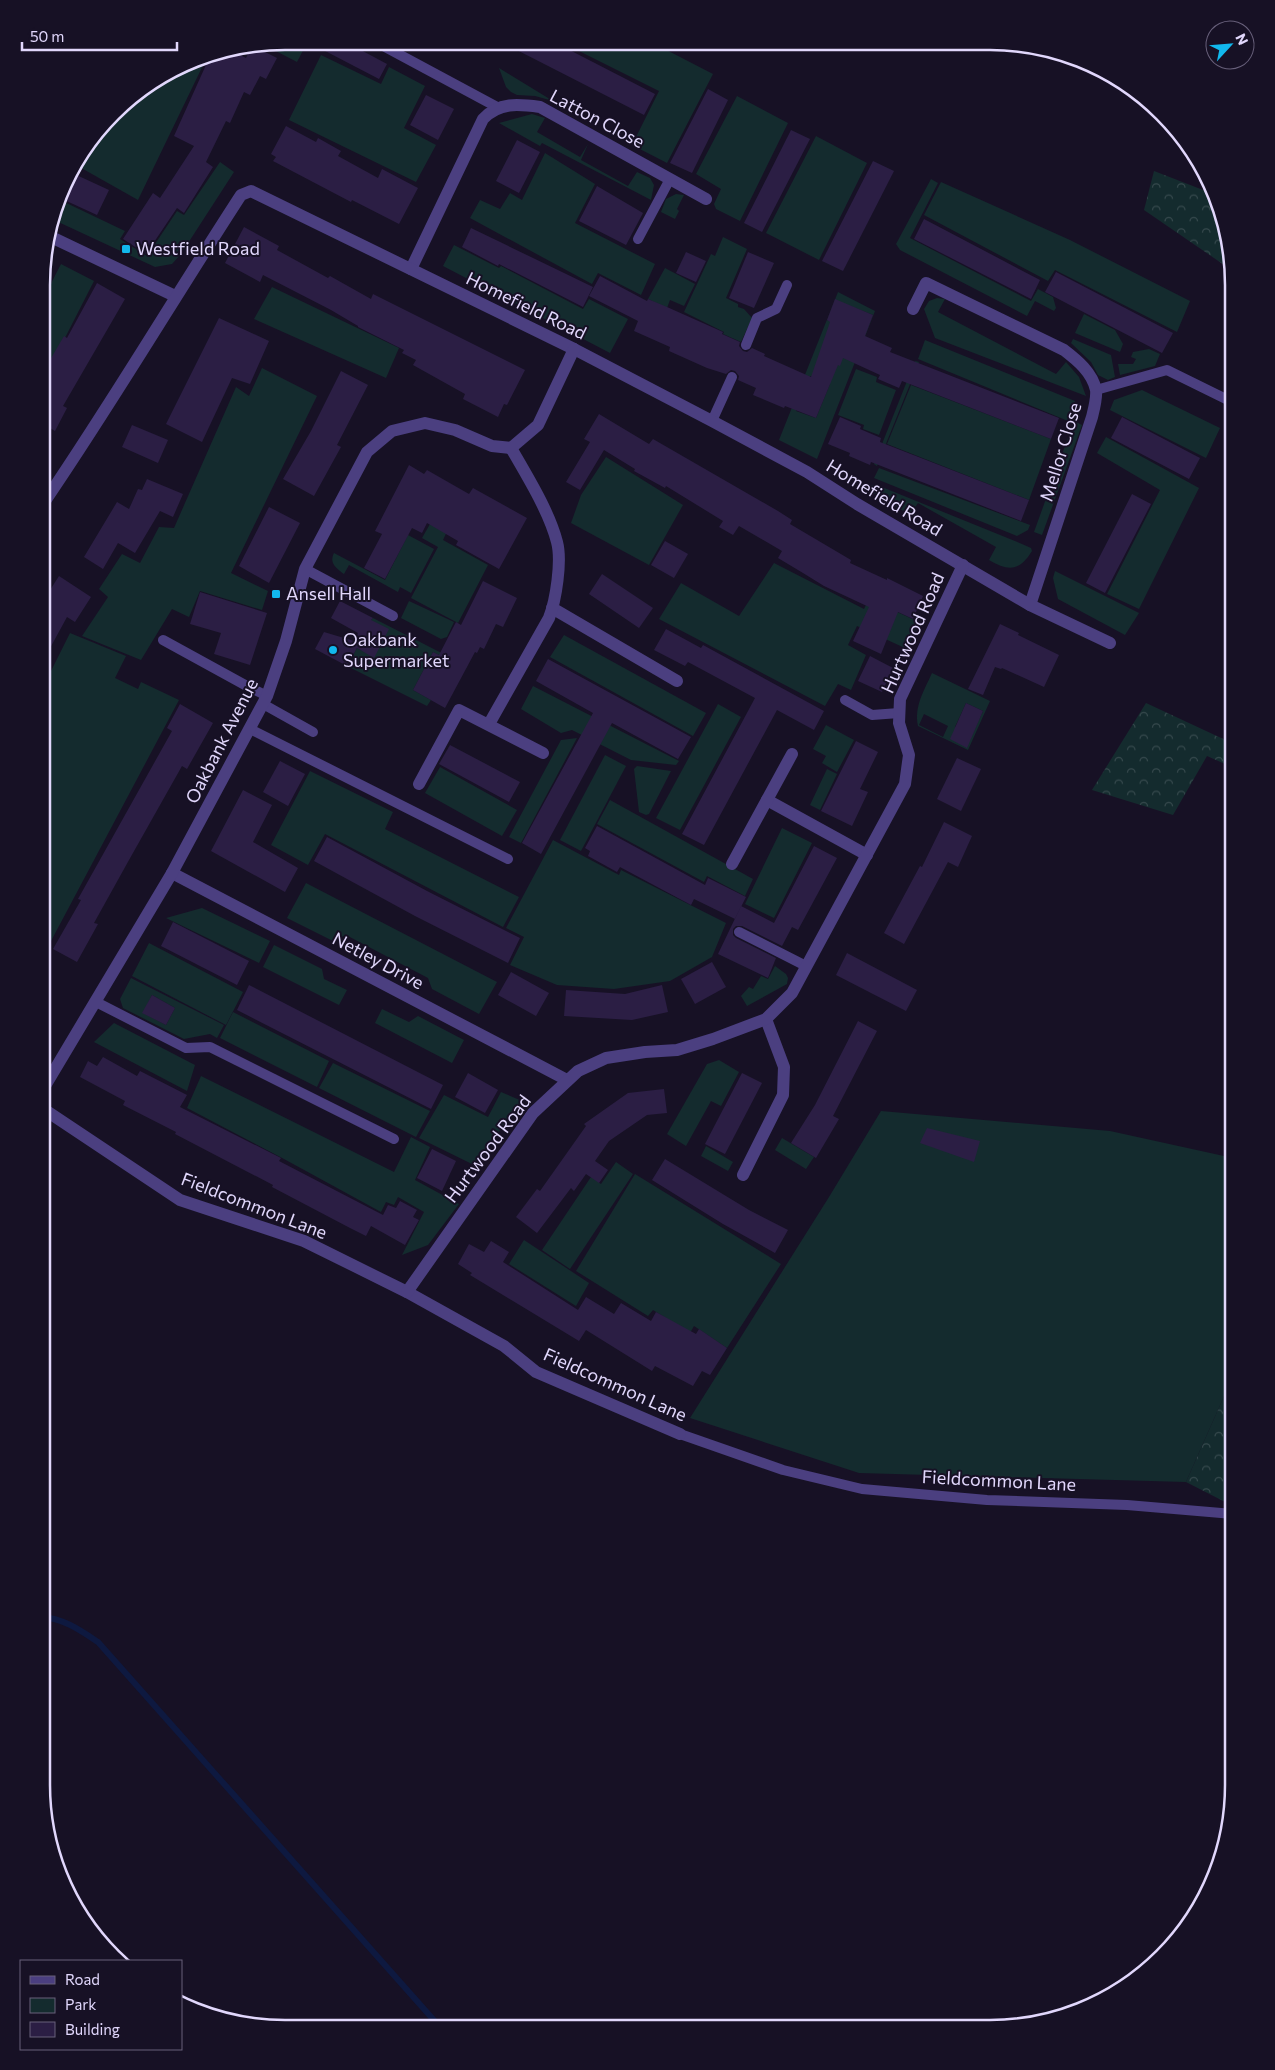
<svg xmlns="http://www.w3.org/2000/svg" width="1275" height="2070" viewBox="0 0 1275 2070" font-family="Commissioner,sans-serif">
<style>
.green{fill:#142b2e;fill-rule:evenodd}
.forest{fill:url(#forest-crowns)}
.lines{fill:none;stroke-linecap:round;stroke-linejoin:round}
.stream{stroke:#0e1940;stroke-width:6}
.building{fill:#2b1e44}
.service{stroke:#4b3f80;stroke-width:10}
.minor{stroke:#4b3f80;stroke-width:12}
.poi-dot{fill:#12b8ed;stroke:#171125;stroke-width:2}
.labels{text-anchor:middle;stroke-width:4;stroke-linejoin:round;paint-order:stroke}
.street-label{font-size:18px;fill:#e1d7fc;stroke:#171125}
.poi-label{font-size:18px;fill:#e1d7fc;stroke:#171125;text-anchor:start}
.rim{fill:none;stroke:#e1d7fc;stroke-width:2.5}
</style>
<defs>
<pattern id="forest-crowns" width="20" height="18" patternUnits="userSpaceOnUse" patternTransform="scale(1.25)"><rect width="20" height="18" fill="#142b2e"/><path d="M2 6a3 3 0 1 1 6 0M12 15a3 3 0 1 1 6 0" fill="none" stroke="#36494d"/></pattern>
</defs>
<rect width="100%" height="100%" fill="#171125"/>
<g class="green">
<path d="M285,41H308L297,62L264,45Z"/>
<path d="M561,42H651L713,74L667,163L632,145L659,91Z"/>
<path d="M321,55L381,84L389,67L425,86L404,128L436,145L416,182L289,120Z"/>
<path d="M207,57L138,200L76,165L124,102L192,60Z"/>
<path d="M499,68L553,101L535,96L517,95L511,92L506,87Z"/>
<path d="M737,96L788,123L740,221L716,209L714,204L721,189L696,174Z"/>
<path d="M532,114L545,118L537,132L580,157L588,144L581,160L628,186L637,172L650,178L654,185L651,200L542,143L540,146L499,123Z"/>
<path d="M816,136L867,163L819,260L766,233Z"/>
<path d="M545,153L595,184L575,223L655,264L641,295L598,273L592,284L470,218L480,200L500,209L510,193L522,200Z"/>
<path d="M220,162L234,172L181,254L172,264L155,267L54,220L60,200L125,231L120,239L147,256L177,211L184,215Z"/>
<path d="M931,179L938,183L910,238L1031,301L1038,289L1053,297L1056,308L1054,311L1035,301L1027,316L900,250L896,244Z"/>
<path d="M941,182L1070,240L1190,301L1177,332L1055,270L1048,281L924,215Z"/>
<path d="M676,194L684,195L677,209L679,211L675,219L661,212L666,199Z"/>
<path d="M723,237L747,249L726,298L738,304V307L744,309L752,318L741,342L723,334L724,332L684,312L711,254L715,256Z"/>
<path d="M454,245L499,268L501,266L583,309L589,299L628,319L610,353L443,266Z"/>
<path d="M61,264L94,281L43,381V299Z"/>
<path d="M665,268L695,284L684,306L670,300L667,308L648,299Z"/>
<path d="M272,287L399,348L386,378L254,319Z"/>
<path d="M838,292L875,311L817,459L779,440ZM835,300L873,315L865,335L827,320ZM810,376L830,384L816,418L796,411Z"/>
<path d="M937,298L945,299L938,312L1056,374L1066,362L1079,377L1086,396L935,338L924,309L929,301Z"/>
<path d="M1084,314L1115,330L1123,344L1120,352L1075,333Z"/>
<path d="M1073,339L1111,355L1115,377L1108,380L1098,375L1091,362L1071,343Z"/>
<path d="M925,340L1075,401L1068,421L918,359Z"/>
<path d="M1149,349L1160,354L1155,366L1120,375L1118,364H1133L1136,359L1131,357L1133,352Z"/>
<path d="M915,361L919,362L877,466L874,464Z"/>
<path d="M262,368L317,396L231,573L268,591L262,610L200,591L189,617L172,609L141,660L82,636L108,597L99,589L122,554L140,563L159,527L174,528L236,387L249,396Z"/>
<path d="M856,369L877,377L876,382L896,390L879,435L863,429L864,425L838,415Z"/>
<path d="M911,385L1051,439L1029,500L887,444Z"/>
<path d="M1142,390L1220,428L1206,458L1110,410L1114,400Z"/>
<path d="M1074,421L1082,425L1042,535L1034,532Z"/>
<path d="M1106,437L1199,488L1139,609L1107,594L1160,490L1097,453Z"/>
<path d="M606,457L683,505L649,565L571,523L581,495Z"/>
<path d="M879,468L1030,525L1028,530L1017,536L874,478Z"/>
<path d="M867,485H877L1022,544L1031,548L1032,551C1019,572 1008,571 989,560L996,547L918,503L910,515L865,488Z"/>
<path d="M434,517L450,525L443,540L488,565L458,623L411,598L438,547L422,538Z"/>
<path d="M408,535L434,549L411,593L400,587L398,592L349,565L344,574C336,568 329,563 334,553L385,580Z"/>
<path d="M774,563L864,609L869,599L919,622L907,649L857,626L848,645L866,655L851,690L838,684L825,706L659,619L681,583L739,616Z"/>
<path d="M1055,571L1139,613L1125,635L1058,599L1053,578Z"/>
<path d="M409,601L454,622L447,637L441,639L401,618Z"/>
<path d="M373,618L467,666L466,669L433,652L413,690L431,700L427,706L347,666L357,648L374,657L371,620Z"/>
<path d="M70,633L126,656L115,678L138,689L141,682L179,700L42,958L43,687Z"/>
<path d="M564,635L706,713L693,736L550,657Z"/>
<path d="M932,673L990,701L968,750L918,726C914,706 924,691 932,673ZM966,703L983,711L972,735L955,727ZM924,714L948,726L943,737L919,725Z"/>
<path d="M533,686L679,761L676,765L631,760L572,730L561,733L521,709Z"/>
<path d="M718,704L741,717L680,830L656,818Z"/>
<path d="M826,725L854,740L837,772L822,763L826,756L813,749Z"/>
<path d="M577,738L521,843L509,837L561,740Z"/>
<path d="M605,755L626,766L581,851L560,840Z"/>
<path d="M637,766L671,771L649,814L646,815L639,812L634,769Z"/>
<path d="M440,767L517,810L502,836L425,793Z"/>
<path d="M827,769L837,774L820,810L810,805Z"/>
<path d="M310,771L393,812L385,829L519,897L503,927L325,834L308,865L271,845Z"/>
<path d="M610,800L753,879L745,896L707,876L704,882L597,824Z"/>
<path d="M782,828L812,843L774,918L745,904Z"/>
<path d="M553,840L619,875L621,870L726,923L712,957L670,981L614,989L557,985L510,965L524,937L506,928Z"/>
<path d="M306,883L497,982L479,1014L432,989L428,978L346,935L333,941L287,918Z"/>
<path d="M202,908L270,941L259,963L166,918Z"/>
<path d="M149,943L243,992L226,1025L132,976Z"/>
<path d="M274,945L322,969L324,979L347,990L339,1005L263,967Z"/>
<path d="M775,966L786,974L788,978L787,984L747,1006L741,996L749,987L753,989L761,976L768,979Z"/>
<path d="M131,978L224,1025L217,1038L210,1034L184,1039L123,1008L120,999ZM152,995L175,1008L166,1025L143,1013Z"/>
<path d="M382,1009L409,1022L418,1016L464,1040L452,1063L375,1023Z"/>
<path d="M233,1012L329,1061L317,1087L220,1038Z"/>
<path d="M114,1023L195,1065L187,1091L94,1042Z"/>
<path d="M719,1060L739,1072L721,1106L711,1101L686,1146L667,1134L707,1064Z"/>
<path d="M333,1063L430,1111L416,1137L319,1088Z"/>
<path d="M201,1076L394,1172L411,1137L430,1147L415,1180L459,1204L428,1245L402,1255L424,1212L398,1197L394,1205L386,1202L381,1212L284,1159L187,1108Z"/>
<path d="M501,1092L522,1101L474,1165L419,1138L444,1095L488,1117Z"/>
<path d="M881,1111L1110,1131L1233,1158V1376L1186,1482L859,1473L690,1418L829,1197Z"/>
<path d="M782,1138L814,1157L806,1169L775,1150Z"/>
<path d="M706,1146L733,1162L728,1171L701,1156Z"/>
<path d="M616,1162L633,1174L570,1269L542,1250L591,1177L601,1184Z"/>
<path d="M635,1174L781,1264L727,1348L694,1326L690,1333L653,1310L648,1316L576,1271Z"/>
<path d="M524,1240L589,1283L576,1306L509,1264Z"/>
</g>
<g class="forest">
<path d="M1154,171L1216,195L1230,269L1144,210Z"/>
<path d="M1146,703L1234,744V768L1207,756L1173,815L1092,790Z"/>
<path d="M1233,1376V1506L1186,1482Z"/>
</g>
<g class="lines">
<path class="stream" d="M41,1617C63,1618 80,1630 98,1642L440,2027"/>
</g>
<g class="building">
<path d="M306,41H344L387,64L379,79Z"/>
<path d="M501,42H554L655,94L644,115Z"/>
<path d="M255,47L277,58L266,79L260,76L250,95L244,92L230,123L226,121L206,162L213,167L184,213L177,208L146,254L123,239L153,193L160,198L194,146L174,136L210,56L234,52L246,58L251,48Z"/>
<path d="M708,89L728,100L692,173L670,163Z"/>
<path d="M426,95L454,109L438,140L410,125Z"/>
<path d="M286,126L316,142L318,138L341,151L338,156L378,178L382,169L418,188L399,224L354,201L352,200L351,202L273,161L276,157L271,154Z"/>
<path d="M791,130L810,139L762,232L744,223Z"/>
<path d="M517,140L540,152L519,193L496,181Z"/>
<path d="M873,161L894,171L843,271L822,261Z"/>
<path d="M70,172L109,190L97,215L60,198L67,177Z"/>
<path d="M597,186L643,213L626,245L579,221Z"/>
<path d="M924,219L1040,280L1031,299L914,239Z"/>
<path d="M244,227L279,246L277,250L328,278L330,276L371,299L373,294L525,370L507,405L504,404L498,417L463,399L465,394L413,365L416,360L402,353L404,350L358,327V326L331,310L263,275L260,282L225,263Z"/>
<path d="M471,228L593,287L583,307L499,264L498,266L462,247Z"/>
<path d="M686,252L706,261L696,282L676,273Z"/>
<path d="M748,252L774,263L754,308L729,298Z"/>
<path d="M1056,272L1173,333L1162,353L1045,292Z"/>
<path d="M600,276L647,301L648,299L667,307L723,332L722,334L740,342L739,346L743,351L747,352L752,348L765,354L764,356L811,377L830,322L827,320L835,299L873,315L865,336L892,348L890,352L1059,418L1051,439L902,381L899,388L878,379L880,375L843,358L840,366L838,365L816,418L785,406L784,408L753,395L756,388L738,380L739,376L735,371L731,370L726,374L707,368L669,351L670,347L634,331L638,321L589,296Z"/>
<path d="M97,283L125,299L63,406L67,408L55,431L43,424V372L64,336L67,338Z"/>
<path d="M219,318L269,341L250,384L232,378L202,442L166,424Z"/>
<path d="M341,371L368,385L337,445L341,447L314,496L283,479L311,431Z"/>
<path d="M599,414L649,444L653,439L778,511L792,520L790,524L851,560L850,563L887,580V578L923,596L913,619L898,612L881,654L853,641L869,607L824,586L803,573L778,558L782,551L739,526L733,535L719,527L723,521L666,486L665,488L634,471L635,469L604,450L580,490L566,482L590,442L584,439Z"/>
<path d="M840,417L861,426L860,429L881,438L880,442L1029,500L1021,521L871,462L870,465L849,456L850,453L828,444Z"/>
<path d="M1122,417L1200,458L1189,479L1111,438Z"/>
<path d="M132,425L168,440L158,463L122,447Z"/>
<path d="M409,465L424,474L427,470L469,494L473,488L527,518L499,569L456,545L458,541L427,523L422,533L412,528L385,579L364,568L382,534L375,531Z"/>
<path d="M147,479L183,494L173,517L160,511L135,553L118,543L103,569L84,557L117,502L129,509L138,489L142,490Z"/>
<path d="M1132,494L1151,504L1105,593L1086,583Z"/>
<path d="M269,507L300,523L269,583L239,566Z"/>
<path d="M665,541L688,554L674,578L651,565Z"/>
<path d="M602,574L653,608L639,628L589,594Z"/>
<path d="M59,576L91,597L75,622L67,617L43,661V601Z"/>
<path d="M483,581L517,598L503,627L496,624L484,649L480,647L477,653L475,652L445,708L413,690L433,652L439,655L456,622L461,625Z"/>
<path d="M200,592L267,613L250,665L214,654L221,633L190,624Z"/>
<path d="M340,601L373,618L371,620L389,629L374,658L357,648L347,666L315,649L324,632L354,641L358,633L331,618Z"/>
<path d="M1000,624L1019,633L1018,635L1059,655L1044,687L1002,668L1001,669L995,667L983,695L968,689Z"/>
<path d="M666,629L701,648L703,645L824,711L814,730L777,710L704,845L682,834L755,698L688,662L685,666L654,650Z"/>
<path d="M870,656L893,668L882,692L858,681Z"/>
<path d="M548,659L691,737L678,759L612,723L541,854L522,843L593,713L536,681Z"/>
<path d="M966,703L983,711L967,748L950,739Z"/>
<path d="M180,704L213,723L187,769L182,766L129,860L94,923L98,924L77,962L53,949L81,900L78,899L172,731L167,728Z"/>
<path d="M856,741L878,752L860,789L868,792L852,826L821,811Z"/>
<path d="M450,745L520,782L509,802L439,764Z"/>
<path d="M957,758L981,769L961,811L937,799Z"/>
<path d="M280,761L305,774L288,806L263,792Z"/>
<path d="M243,790L272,805L253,842L298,868L285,892L211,851Z"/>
<path d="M944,822L972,836L958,867L948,862L904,944L884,933L920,866L922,867Z"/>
<path d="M597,826L705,885L708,878L746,897L735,919L694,899L691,905L620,867L617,872L588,856L590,851L585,848Z"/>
<path d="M327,837L427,891L520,938L508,963L415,916L314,861Z"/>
<path d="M814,846L837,858L798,930L792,927L782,946L742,926H736L733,929V935L736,938L776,958L768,978L718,954L741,906L774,923Z"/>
<path d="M173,922L249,961L237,985L161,946Z"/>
<path d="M847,953L917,990L906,1011L836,975Z"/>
<path d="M712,962L726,987L695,1004L681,979Z"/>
<path d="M511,972L549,993L536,1016L498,995Z"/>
<path d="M249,985L443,1085L431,1109L237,1010Z"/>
<path d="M662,985L668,1012L632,1020L564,1016L566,990L625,994Z"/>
<path d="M152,995L175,1008L166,1025L142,1013Z"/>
<path d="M858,1021L877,1031L833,1116L839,1119L816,1158L791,1143L815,1105Z"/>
<path d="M103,1057L137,1076L140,1071L187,1095L180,1107L281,1158L279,1161L383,1215L388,1205L396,1208L400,1201L417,1210L413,1217L419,1220L405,1245L371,1226L366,1236L350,1228L272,1187L273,1185L175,1134L176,1132L123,1105L125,1101L80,1077L88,1061L97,1066Z"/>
<path d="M468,1073L498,1090L485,1113L455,1097Z"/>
<path d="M742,1073L762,1083L725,1154L705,1144Z"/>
<path d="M664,1089L667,1113L647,1115L609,1141L595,1161L608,1170L599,1183L586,1174L574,1191L571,1188L537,1233L516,1217L537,1189L540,1191L586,1126L584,1124L628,1093Z"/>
<path d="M927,1128L980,1141L974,1162L920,1143Z"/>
<path d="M432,1149L456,1161L442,1191L417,1178Z"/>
<path d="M665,1159L749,1210L788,1230L775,1253L723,1224L652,1180Z"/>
<path d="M491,1241L509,1252L503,1262L578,1310L586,1297L614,1314L621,1303L651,1321L656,1312L696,1334L699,1329L727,1348L710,1375L702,1371L693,1386L655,1366L652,1371L586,1330L579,1341L470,1275L472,1273L458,1264L469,1244L484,1252Z"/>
</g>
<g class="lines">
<g class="service">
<path d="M376,42L497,107"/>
<path d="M638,239L670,179"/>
<path d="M746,345L757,318L776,309L787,285"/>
<path d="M1096,390L1167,370L1230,401"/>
<path d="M712,421L732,377"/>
<path d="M305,569L393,616"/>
<path d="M163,640L245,685L267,696"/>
<path d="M845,700L872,715L899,713"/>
<path d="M263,704L313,732"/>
<path d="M250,729L508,859"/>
<path d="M739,932L806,966"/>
<path d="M96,1002L186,1048L210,1047L394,1139"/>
<path d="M680,1434L783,1470L862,1489L987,1500L1127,1505L1233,1514"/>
</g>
<g class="minor">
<path d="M49,236L175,296"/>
<path d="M411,269L483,119C499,102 518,104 540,107L706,199"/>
<path d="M913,309L926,283L1064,350C1077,360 1092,372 1096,390C1097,398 1094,409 1092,417L1030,605"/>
<path d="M43,504C112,403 174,298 241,195L251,191L574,349L712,421L807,472L857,504L1030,605L1110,643"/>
<path d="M552,608L677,681"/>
<path d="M489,724L549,618C556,600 562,561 557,542C549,511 527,476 511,448"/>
<path d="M419,784L459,710L543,753"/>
<path d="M767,800L867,855"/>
<path d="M732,864L792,754"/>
<path d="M172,873L567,1080"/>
<path d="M42,1091L172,873L267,696L286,641L305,569L367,452L392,431L425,423L455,430L492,446L511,448L538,425L574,349"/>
<path d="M42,1108L180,1200L304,1241L407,1292L504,1346L536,1372L680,1434"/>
<path d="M743,1175L783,1095L784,1067L766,1019"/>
<path d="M407,1292L533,1113L578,1071L606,1058L645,1052L677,1050L713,1039L766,1019L792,993L905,784L909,755L899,723L900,699L963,565"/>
</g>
</g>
<g class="poi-dot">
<rect x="121" y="244" width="10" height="10" rx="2.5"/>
<rect x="271" y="589" width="10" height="10" rx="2.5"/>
<circle cx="333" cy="650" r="5"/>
</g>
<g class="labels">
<g class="street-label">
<text transform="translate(597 119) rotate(28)" y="6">Latton Close</text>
<text transform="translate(526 306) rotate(26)" y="6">Homefield Road</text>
<text transform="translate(1061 452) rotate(-73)" y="6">Mellor Close</text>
<text transform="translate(884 498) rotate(31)" y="6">Homefield Road</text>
<text transform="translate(913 633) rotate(-66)" y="6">Hurtwood Road</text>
<text transform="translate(222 741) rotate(-63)" y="6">Oakbank Avenue</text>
<text transform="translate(378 961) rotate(28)" y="6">Netley Drive</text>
<text transform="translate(488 1149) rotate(-53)" y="6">Hurtwood Road</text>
<text transform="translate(254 1206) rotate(21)" y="6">Fieldcommon Lane</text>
<text transform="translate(615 1385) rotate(24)" y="6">Fieldcommon Lane</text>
<text transform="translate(999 1481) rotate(3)" y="6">Fieldcommon Lane</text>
</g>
<g class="poi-label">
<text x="136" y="255">Westfield Road</text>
<text x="286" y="600">Ansell Hall</text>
<text x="343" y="646">Oakbank<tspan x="343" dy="21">Supermarket</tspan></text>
</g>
</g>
<path d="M0 0H1275V2070H0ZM285 50H990A235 235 0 0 1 1225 285V1785A235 235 0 0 1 990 2020H285A235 235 0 0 1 50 1785V285A235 235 0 0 1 285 50Z" fill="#171125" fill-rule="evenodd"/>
<path class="rim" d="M285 50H990A235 235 0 0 1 1225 285V1785A235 235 0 0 1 990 2020H285A235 235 0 0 1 50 1785V285A235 235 0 0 1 285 50Z"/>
<rect x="20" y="1960" width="162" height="90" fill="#171125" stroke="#68607b"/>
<rect x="30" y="1976" width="25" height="8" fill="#4b3f80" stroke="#68607b"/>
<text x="65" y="1985" font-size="15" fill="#e1d7fc">Road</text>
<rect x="30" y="1998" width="25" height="15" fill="#142b2e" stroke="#68607b"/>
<text x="65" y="2010" font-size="15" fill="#e1d7fc">Park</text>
<rect x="30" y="2022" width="25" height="15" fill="#2b1e44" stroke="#68607b"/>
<text x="65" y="2035" font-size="15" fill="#e1d7fc">Building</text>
<g transform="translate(1230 45) rotate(64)"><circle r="24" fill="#171125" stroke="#68607b"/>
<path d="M0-4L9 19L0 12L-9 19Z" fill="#12b8ed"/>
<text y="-8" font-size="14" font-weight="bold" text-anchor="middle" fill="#e1d7fc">N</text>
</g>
<path d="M22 42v8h155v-8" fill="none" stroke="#e1d7fc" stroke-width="2.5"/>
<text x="30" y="42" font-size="15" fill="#e1d7fc" stroke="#171125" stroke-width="4" paint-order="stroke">50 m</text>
</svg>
